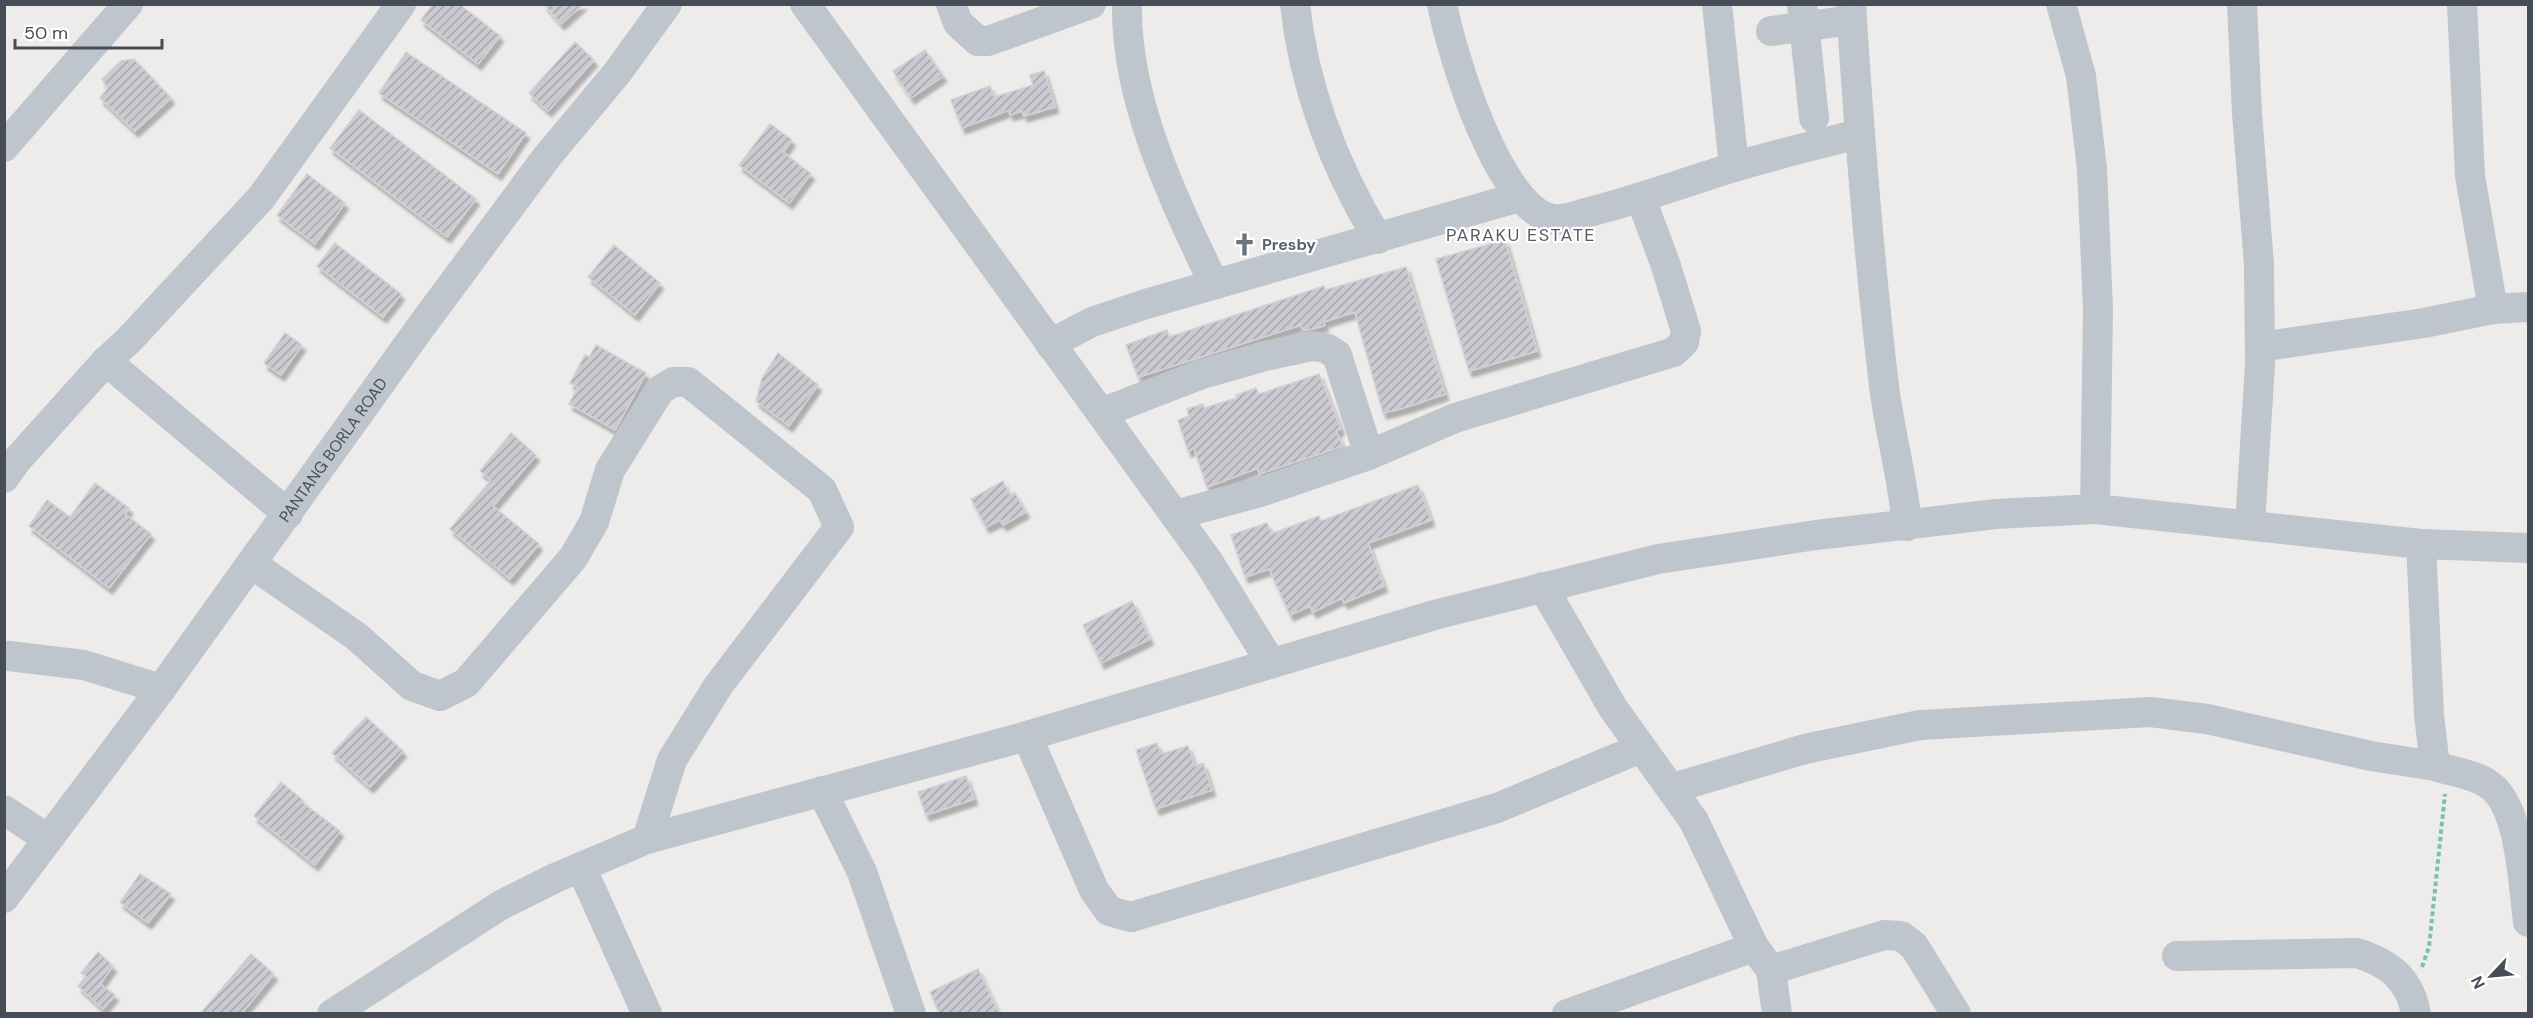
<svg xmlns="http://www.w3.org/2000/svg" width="2533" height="1018" viewBox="0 0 2533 1018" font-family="'DM Sans',sans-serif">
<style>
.building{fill:url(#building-hatch);stroke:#d0d1d7;stroke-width:1.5;filter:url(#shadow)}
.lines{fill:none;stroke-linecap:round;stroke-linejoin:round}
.path{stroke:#7ac2a4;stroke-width:4;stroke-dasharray:4.5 3;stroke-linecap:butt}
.minor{stroke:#bec5cc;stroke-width:30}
.labels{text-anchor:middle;stroke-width:4.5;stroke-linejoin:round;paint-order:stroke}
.worship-label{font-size:16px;font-weight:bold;fill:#5b616d;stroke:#fff;text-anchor:start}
.street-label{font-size:16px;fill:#464d56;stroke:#fff}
.neighbourhood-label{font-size:18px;letter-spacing:1.5px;fill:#595b5f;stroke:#fff}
</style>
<defs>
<pattern id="building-hatch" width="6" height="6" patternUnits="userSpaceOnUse" patternTransform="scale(1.5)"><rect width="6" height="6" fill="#cacad0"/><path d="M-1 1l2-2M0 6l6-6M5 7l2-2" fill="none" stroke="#a6a6ac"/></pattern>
<filter id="shadow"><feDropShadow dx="3.5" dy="6" stdDeviation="1.5" flood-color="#0004"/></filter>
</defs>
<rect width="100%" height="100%" fill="#eeeceb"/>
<g class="building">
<path d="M433,4H459L500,36L478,64L421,20Z"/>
<path d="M544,4H583L561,24Z"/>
<path d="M575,42L594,60L548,111L529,93Z"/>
<path d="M925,50L943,76L911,98L893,71Z"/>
<path d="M406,52L526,133L498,174L379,93Z"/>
<path d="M134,59L171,98L135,131L100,98L108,88L102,79L121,61Z"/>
<path d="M1044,71L1055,107L1024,116L1022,111L1010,115L1009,110L962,128L951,100L990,86L994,97L1033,85L1030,75Z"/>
<path d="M359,110L476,199L447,237L330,148Z"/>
<path d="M770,124L792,140L783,152L811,174L789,203L739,165Z"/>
<path d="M307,174L345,203L315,244L277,215Z"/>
<path d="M1505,240L1537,351L1469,371L1436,259Z"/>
<path d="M335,243L401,294L383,317L317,266Z"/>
<path d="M614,245L660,283L635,315L588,277Z"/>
<path d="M1406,267L1445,394L1407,407L1383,413L1355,312L1323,322L1325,325L1313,329L1303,330L1301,325L1138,377L1126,345L1167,330L1169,337L1324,286L1325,290Z"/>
<path d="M285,333L302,345L281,375L264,363Z"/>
<path d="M596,345L646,373L615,430L569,404L578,387L570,383L585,355L589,357Z"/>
<path d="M778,353L818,385L789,426L756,401L762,378Z"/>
<path d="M1319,374L1341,429L1336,431L1343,446L1259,474L1258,468L1207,487L1194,448L1188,451L1178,420L1189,416L1187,409L1203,404L1204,408L1237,398L1236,395L1256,388L1259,394Z"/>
<path d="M511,433L536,455L493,506L539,544L510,579L450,529L491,480L480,471Z"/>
<path d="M1003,481L1010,495L1015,493L1026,512L1003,525L1000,520L986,527L971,499Z"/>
<path d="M95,483L129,508L125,514L151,534L109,588L29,526L47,500L70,517Z"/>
<path d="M1418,485L1431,520L1368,543L1384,586L1344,603L1342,598L1313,612L1310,606L1290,615L1269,569L1245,577L1231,535L1267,523L1271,534L1319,516L1321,521Z"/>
<path d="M1132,601L1150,639L1101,663L1083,625Z"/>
<path d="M366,717L403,751L370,787L332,753Z"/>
<path d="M1157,743L1161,754L1188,746L1195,766L1203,763L1212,790L1156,809L1136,750Z"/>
<path d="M966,776L974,799L926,815L918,792Z"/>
<path d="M281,782L304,801L302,802L340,831L315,865L254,816Z"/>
<path d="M140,874L171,894L148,923L120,902Z"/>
<path d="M98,952L113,966L100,984L115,995L103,1009L78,986L86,976L81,973Z"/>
<path d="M251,954L274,974L241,1014H200Z"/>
<path d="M978,969L999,1014H940L930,992Z"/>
</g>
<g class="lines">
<path class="path" d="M2422,967L2429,947L2445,794"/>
<g class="minor">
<path d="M805,4L1208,561L1271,663"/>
<path d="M951,4L958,23L978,41H988L1091,4"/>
<path d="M1127,4C1125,100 1174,200 1214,284"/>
<path d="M1295,4C1304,89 1334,166 1378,239"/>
<path d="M1442,4C1452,54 1498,209 1553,219C1564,221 1578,215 1589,212C1637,200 1683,183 1731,168C1773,155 1816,145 1858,134"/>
<path d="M1717,4L1734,167"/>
<path d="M1802,4L1814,118"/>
<path d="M1851,4C1859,132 1869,259 1884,386C1890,434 1903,478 1907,526"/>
<path d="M2061,4L2081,76L2092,169L2098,309L2095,509"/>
<path d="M2242,4L2247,113L2259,265L2260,365L2250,525"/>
<path d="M2462,4L2470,176L2493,309"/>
<path d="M1771,31L1852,20"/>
<path d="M4,147L128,4"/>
<path d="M1050,344L1092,322L1146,304L1519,197"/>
<path d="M2260,347L2424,323L2493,309L2528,307"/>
<path d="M106,361L288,514"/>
<path d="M1101,413L1202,374L1265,356L1312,346L1326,348L1337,355L1369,455"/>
<path d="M4,478L17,460L106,361L129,340L261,198L401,4"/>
<path d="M1175,515L1260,492L1369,455L1455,418L1674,352L1684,342L1686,331L1665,263L1641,199"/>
<path d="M2421,544L2429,715L2435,766C2452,772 2474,774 2488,784C2521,804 2523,886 2528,922"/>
<path d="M252,564L356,636L412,686L440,696L466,683L573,558L594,522L610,470L660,390L673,382H688L822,490L839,527L718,686L672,760L647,839"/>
<path d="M1543,587L1613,708L1694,821L1754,947L1771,970L1777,1014"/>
<path d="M9,656L84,665L161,689"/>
<path d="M1027,736L1094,890L1109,911L1131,917L1497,808L1641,748"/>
<path d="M1673,788L1805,749L1920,725L2150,712L2207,719L2371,756L2435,766"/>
<path d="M822,791L862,872L911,1014"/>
<path d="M4,810L48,839"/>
<path d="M581,867L647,1014"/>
<path id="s1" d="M4,898L161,689L420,328L546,158L617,73L667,4"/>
<path d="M2177,956L2357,953C2389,963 2410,979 2416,1014"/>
<path d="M1771,970L1884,935L1901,936L1914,946L1956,1014"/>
<path d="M332,1014L501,905L555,878L647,839L1027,736L1438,614L1658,559L1816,535L1996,514L2095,509L2421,544L2528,548"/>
<path d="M1567,1014L1754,947"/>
</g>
</g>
<defs>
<symbol id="church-bare" viewBox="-9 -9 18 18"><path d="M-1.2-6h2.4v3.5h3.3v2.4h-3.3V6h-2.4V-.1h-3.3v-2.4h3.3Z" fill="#6b7280" stroke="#fff" stroke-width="2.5" paint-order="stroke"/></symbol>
</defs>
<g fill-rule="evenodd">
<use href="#church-bare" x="1228" y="228" width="33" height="33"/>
</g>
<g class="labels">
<g class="worship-label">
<text x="1262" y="250">Presby</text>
</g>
<g class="street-label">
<text dy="6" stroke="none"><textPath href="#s1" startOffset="556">PANTANG BORLA ROAD</textPath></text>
</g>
<g class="neighbourhood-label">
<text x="1521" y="241">PARAKU ESTATE</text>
</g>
</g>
<rect width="2533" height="1018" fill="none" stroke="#464d56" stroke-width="12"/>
<g transform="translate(2491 976) rotate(244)" stroke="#ffffff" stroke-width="4.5" paint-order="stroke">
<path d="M0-4.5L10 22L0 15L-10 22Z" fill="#464d56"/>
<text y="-9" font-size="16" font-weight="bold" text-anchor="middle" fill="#464d56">N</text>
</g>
<path d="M15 39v9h147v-9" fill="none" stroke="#464d56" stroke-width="3"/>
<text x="24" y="39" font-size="18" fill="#464d56" stroke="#ffffff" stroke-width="4.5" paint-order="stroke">50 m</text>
</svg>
